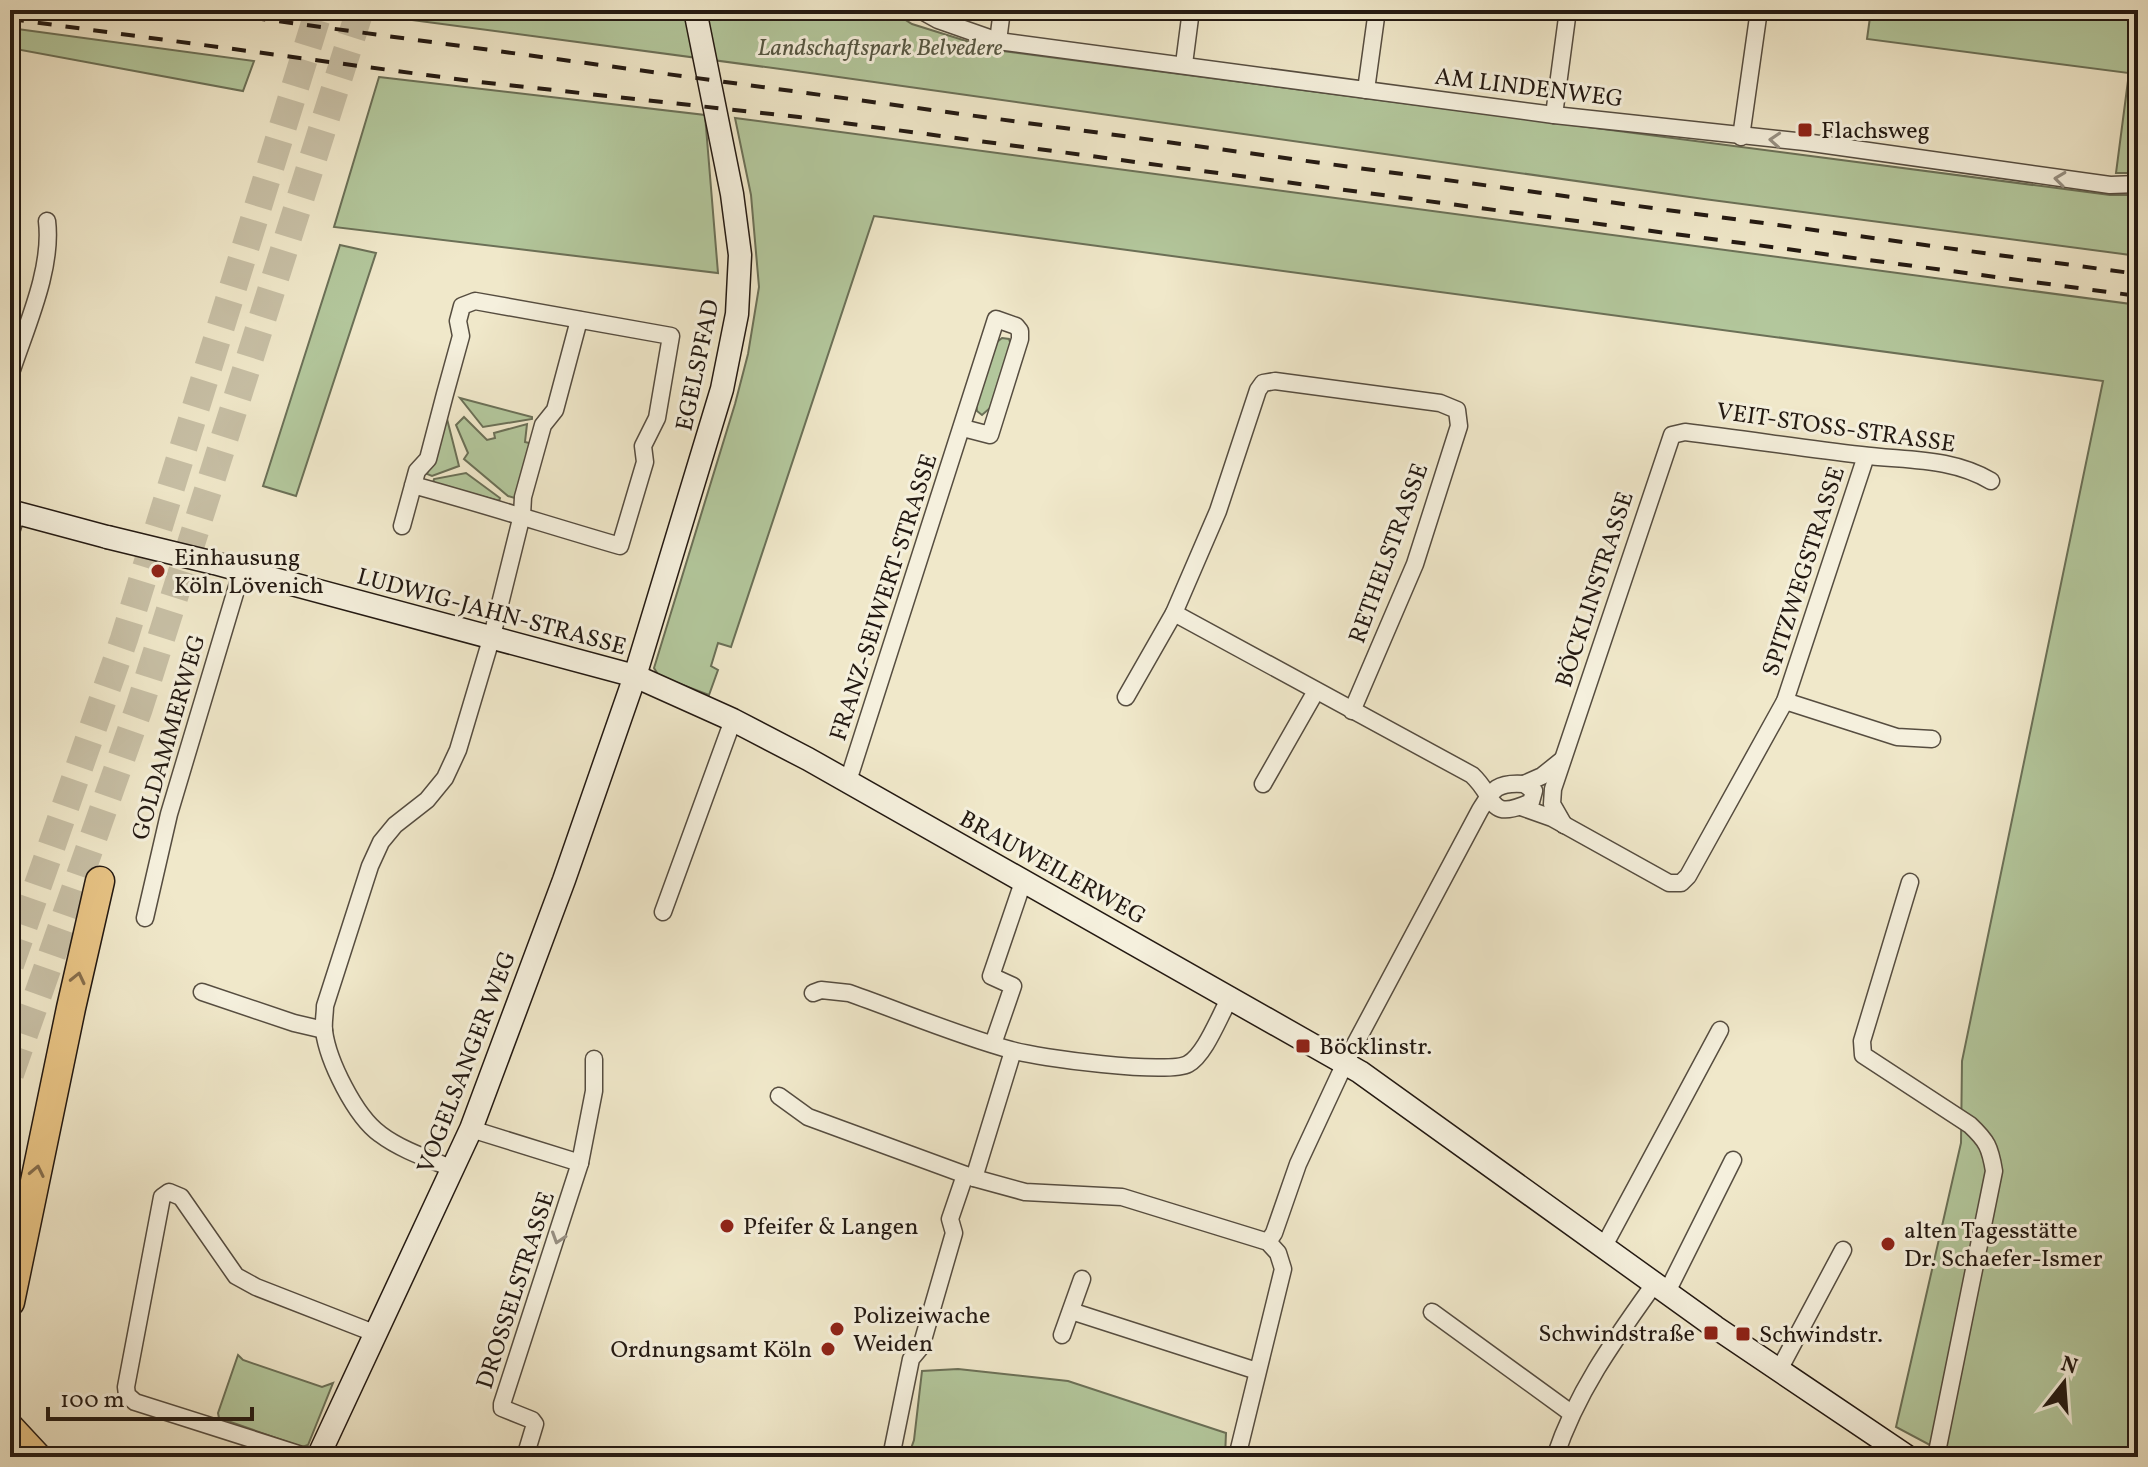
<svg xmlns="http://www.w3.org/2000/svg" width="2148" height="1467" viewBox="0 0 2148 1467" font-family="Vollkorn,serif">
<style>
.green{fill:#b3c79c;stroke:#6b7057;stroke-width:2}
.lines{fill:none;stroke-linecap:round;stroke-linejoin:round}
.highway-tunnel{stroke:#c7bfa5;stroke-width:28;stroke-dasharray:28 14;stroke-linecap:butt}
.street-casing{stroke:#564d40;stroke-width:19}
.secondary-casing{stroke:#231912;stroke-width:25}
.primary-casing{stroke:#231912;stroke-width:27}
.highway-casing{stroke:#231912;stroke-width:31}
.street{stroke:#f5f0dd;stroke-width:16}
.secondary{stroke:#f5f0dd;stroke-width:22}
.primary{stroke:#e8c485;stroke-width:24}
.highway{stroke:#e8c485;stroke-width:28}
.rail{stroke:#231912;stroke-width:4;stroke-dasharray:14 14;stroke-linecap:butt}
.secondary-bridge-casing{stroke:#231912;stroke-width:25;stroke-linecap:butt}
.secondary-bridge{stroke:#f5f0dd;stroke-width:22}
.oneway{stroke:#968f82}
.oneway2{stroke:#866e4c}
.poi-dot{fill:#8f2418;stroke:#f5f0dd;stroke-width:3}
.labels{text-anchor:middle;stroke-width:6;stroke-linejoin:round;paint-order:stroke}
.park-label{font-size:24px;font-style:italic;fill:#555642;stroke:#f5f0dd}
.street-label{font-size:24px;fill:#231912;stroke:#f5f0dd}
.poi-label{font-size:24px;fill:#231912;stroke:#f5f0dd;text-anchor:start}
</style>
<rect width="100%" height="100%" fill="#f0e8ca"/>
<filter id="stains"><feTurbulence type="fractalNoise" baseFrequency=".0025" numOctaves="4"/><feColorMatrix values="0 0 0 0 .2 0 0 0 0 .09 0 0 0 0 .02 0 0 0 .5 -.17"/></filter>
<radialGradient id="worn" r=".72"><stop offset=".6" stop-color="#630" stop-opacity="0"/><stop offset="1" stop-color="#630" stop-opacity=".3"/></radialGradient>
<g class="green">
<path d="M376,10H890L912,24L995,50L2110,195H2138V256L1704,199L810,73L397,18L374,15Z"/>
<path d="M1871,10H2138V173H2116L2129,73L1867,39Z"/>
<path d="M10,28L254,61L243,91L10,48Z"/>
<path d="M379,77L705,115L718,273L334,227Z"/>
<path d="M735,118L2138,305V1457H1946L1947,1454L1896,1427L1961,1143L1962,1061L2103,381L874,216L731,647L718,643L711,666L718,670L709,695L659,676L654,668L735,404L748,354L759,287L751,195Z"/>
<path d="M340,245L376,253L296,496L263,486Z"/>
<path d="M1002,338L1009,339L1011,345L990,408L982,415L977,411L976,404L997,342Z"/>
<path d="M460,398L532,417V419L483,427Z"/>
<path d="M445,411L459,466L432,476L427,474Z"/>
<path d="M464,417L487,440L495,438L494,433L527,424L525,442L533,444L518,499L508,496L464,459L468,453L456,425Z"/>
<path d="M466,473L500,498L499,501L433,483L434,479Z"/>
<path d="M238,1355L243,1360L322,1387L333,1383L308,1445L302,1447L219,1418L218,1413Z"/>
<path d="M958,1369L1068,1381L1226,1433L1225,1457H908L914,1440L922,1371Z"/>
</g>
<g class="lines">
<g class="highway-tunnel">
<path d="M10,965L124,639L319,10"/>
<path d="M10,1074L139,708L360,10"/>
</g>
<defs>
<g id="street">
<path d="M920,10L938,20L998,41L1554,115L1805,142L2110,185L2138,184"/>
<path d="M998,41L1002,10"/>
<path d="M1184,64L1191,10"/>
<path d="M1366,90L1377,10"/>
<path d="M1554,115L1568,10"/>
<path d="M1741,137L1759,10"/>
<path d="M10,376C25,329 53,270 47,221"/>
<path d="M402,526L417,471L428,459L445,394L461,336L458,321L462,306L475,301L671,336L657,418L643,446L645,462L620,546C551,526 483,504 413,485"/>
<path d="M10,535L17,513"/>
<path d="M1174,613L1472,775C1497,798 1487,822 1531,802L1534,791L1524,784C1497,782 1493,789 1480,810L1345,1063L1298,1164L1274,1233L1268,1242"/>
<path d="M1126,697L1174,613L1218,511L1258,390L1263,383L1275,381L1440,403L1457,410L1459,426L1415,564L1352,711"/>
<path d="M1785,701L1897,737L1932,739"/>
<path d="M848,781L996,319L1016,326L1020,331V339L990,435L963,428"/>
<path d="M1263,784L1316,691"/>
<path d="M1524,784L1542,776L1562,760"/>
<path d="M1521,807L1552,818L1669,883H1681L1688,876L1785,701L1866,456"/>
<path d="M1564,825L1552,804L1553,789L1672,435L1685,432C1743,439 1802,448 1861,455C1906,461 1950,457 1991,481"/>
<path d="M1910,882L1862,1041L1863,1055L1970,1125C1987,1141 1990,1147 1994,1171L1936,1457"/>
<path d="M663,912L733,720"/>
<path d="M145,918L169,814L242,570"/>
<path d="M202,992L294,1023L324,1030"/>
<path d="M813,993L821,990L849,993C903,1012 956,1035 1011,1050C1037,1058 1169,1075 1188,1064C1206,1054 1220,1014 1231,996"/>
<path d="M993,1044L1013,986L991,976L1023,882"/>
<path d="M779,1096L808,1117L974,1178L1025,1192L1122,1197L1268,1242L1278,1253L1283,1269L1237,1457"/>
<path d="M471,1129L580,1163"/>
<path d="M454,1169C429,1159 401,1150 380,1134C355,1116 328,1061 324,1031C323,1023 325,1014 325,1006L370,866L381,842L395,825L427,800L445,778L458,750L492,636L522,515L523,497L543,425L555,410L579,320"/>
<path d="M974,1178L1013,1051"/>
<path d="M1604,1246L1720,1030"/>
<path d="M1667,1292L1733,1160"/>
<path d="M1071,1311L1257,1371"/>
<path d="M1432,1312L1571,1413"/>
<path d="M1062,1335L1082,1279"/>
<path d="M1779,1370L1843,1250"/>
<path d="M308,1457L135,1402L127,1395L126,1387L162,1197L169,1192L181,1197L236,1276L256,1287L374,1333"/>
<path d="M525,1457L535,1424L532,1420L502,1408V1404L580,1163L594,1091V1059"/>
<path d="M891,1457L911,1359L921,1347L954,1233L950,1219L965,1175"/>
<path d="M1555,1457C1577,1391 1615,1339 1655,1283"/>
</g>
<g id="secondary">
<path d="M10,511L107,537"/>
<path d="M214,563L635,676L733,720L808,759L1360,1072L1715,1327L1908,1457"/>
<path d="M318,1457L471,1129L564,880L635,676L722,389L737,314L740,255L732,194L695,10"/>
</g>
<path id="primary" d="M10,1454L19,1457"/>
<g id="highway">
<path d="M10,1302L71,1008L100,881"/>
<path d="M10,1428L37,1457"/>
</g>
</defs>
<use href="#street" class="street-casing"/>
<use href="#secondary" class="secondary-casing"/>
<use href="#primary" class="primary-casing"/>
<use href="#highway" class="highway-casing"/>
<use href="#street" class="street"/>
<use href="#secondary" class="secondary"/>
<use href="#primary" class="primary"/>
<use href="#highway" class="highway"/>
<g class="rail">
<path d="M196,10L2138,274"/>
<path d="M10,19L471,81L799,117L2138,296"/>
</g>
<defs>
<path id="secondary-bridge" d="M107,537L214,563"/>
</defs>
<use href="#secondary-bridge" class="secondary-bridge-casing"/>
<use href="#secondary-bridge" class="secondary-bridge"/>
</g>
<defs><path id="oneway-chevron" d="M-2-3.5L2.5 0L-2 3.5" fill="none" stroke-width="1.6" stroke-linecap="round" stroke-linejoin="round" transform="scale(2)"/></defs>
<g class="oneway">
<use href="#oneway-chevron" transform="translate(1775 140) rotate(-176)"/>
<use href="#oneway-chevron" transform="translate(2060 179) rotate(-173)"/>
<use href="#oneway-chevron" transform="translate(558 1238) rotate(108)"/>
</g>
<g class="oneway2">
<use href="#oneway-chevron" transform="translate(78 978) rotate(-77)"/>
<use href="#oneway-chevron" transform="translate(37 1171) rotate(-78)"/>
</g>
<g class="poi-dot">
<rect x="1797" y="122" width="16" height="16" rx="4"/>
<circle cx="158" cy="571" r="8"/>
<rect x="1295" y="1038" width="16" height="16" rx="4"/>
<circle cx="727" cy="1226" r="8"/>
<circle cx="1888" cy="1244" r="8"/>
<circle cx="837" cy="1329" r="8"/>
<rect x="1703" y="1325" width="16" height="16" rx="4"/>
<rect x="1735" y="1326" width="16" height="16" rx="4"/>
<circle cx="828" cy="1349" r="8"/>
</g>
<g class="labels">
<g class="park-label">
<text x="880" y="55">Landschaftspark Belvedere</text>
</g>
<g class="street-label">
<text transform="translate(1529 87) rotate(7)" y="8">AM LINDENWEG</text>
<text transform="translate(697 365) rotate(-78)" y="8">EGELSPFAD</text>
<text transform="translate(1836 427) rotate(8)" y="8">VEIT-STOSS-STRASSE</text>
<text transform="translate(1388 553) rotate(-70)" y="8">RETHELSTRASSE</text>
<text transform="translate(1803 571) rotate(-72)" y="8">SPITZWEGSTRASSE</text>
<text transform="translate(1594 589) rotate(-72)" y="8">BÖCKLINSTRASSE</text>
<text transform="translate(883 597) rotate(-72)" y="8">FRANZ-SEIWERT-STRASSE</text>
<text transform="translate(492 611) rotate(15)" y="8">LUDWIG-JAHN-STRASSE</text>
<text transform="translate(168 737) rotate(-74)" y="8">GOLDAMMERWEG</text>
<text transform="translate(1053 867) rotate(29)" y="8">BRAUWEILERWEG</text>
<text transform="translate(466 1062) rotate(-69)" y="8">VOGELSANGER WEG</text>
<text transform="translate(515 1290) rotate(-72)" y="8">DROSSELSTRASSE</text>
</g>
<g class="poi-label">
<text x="1821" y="138">Flachsweg</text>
<text x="174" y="565">Einhausung<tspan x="174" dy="28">Köln Lövenich</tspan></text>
<text x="1319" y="1054">Böcklinstr.</text>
<text x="743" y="1234">Pfeifer &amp; Langen</text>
<text x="1904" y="1238">alten Tagesstätte<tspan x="1904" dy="28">Dr. Schaefer-Ismer</tspan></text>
<text x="853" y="1323">Polizeiwache<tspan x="853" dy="28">Weiden</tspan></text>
<text x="1695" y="1341" text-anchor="end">Schwindstraße</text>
<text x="1759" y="1342">Schwindstr.</text>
<text x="812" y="1357" text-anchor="end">Ordnungsamt Köln</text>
</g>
</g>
<rect width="2148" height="1467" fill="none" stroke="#f0e8ca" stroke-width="40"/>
<rect x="12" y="12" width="2124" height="1443" fill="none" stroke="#231912" stroke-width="4"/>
<rect x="20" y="20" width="2108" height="1427" fill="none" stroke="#231912" stroke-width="2"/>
<g transform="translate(2064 1383) rotate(17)" stroke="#f5f0dd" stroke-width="6" paint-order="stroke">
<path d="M0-6L14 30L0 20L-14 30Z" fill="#231912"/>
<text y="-12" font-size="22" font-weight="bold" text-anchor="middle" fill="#231912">N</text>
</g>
<path d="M48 1407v12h204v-12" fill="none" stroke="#231912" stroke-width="4"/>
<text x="60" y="1407" font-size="24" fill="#231912" stroke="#f5f0dd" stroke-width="6" paint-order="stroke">100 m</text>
<rect width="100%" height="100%" filter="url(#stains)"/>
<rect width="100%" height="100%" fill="url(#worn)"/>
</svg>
